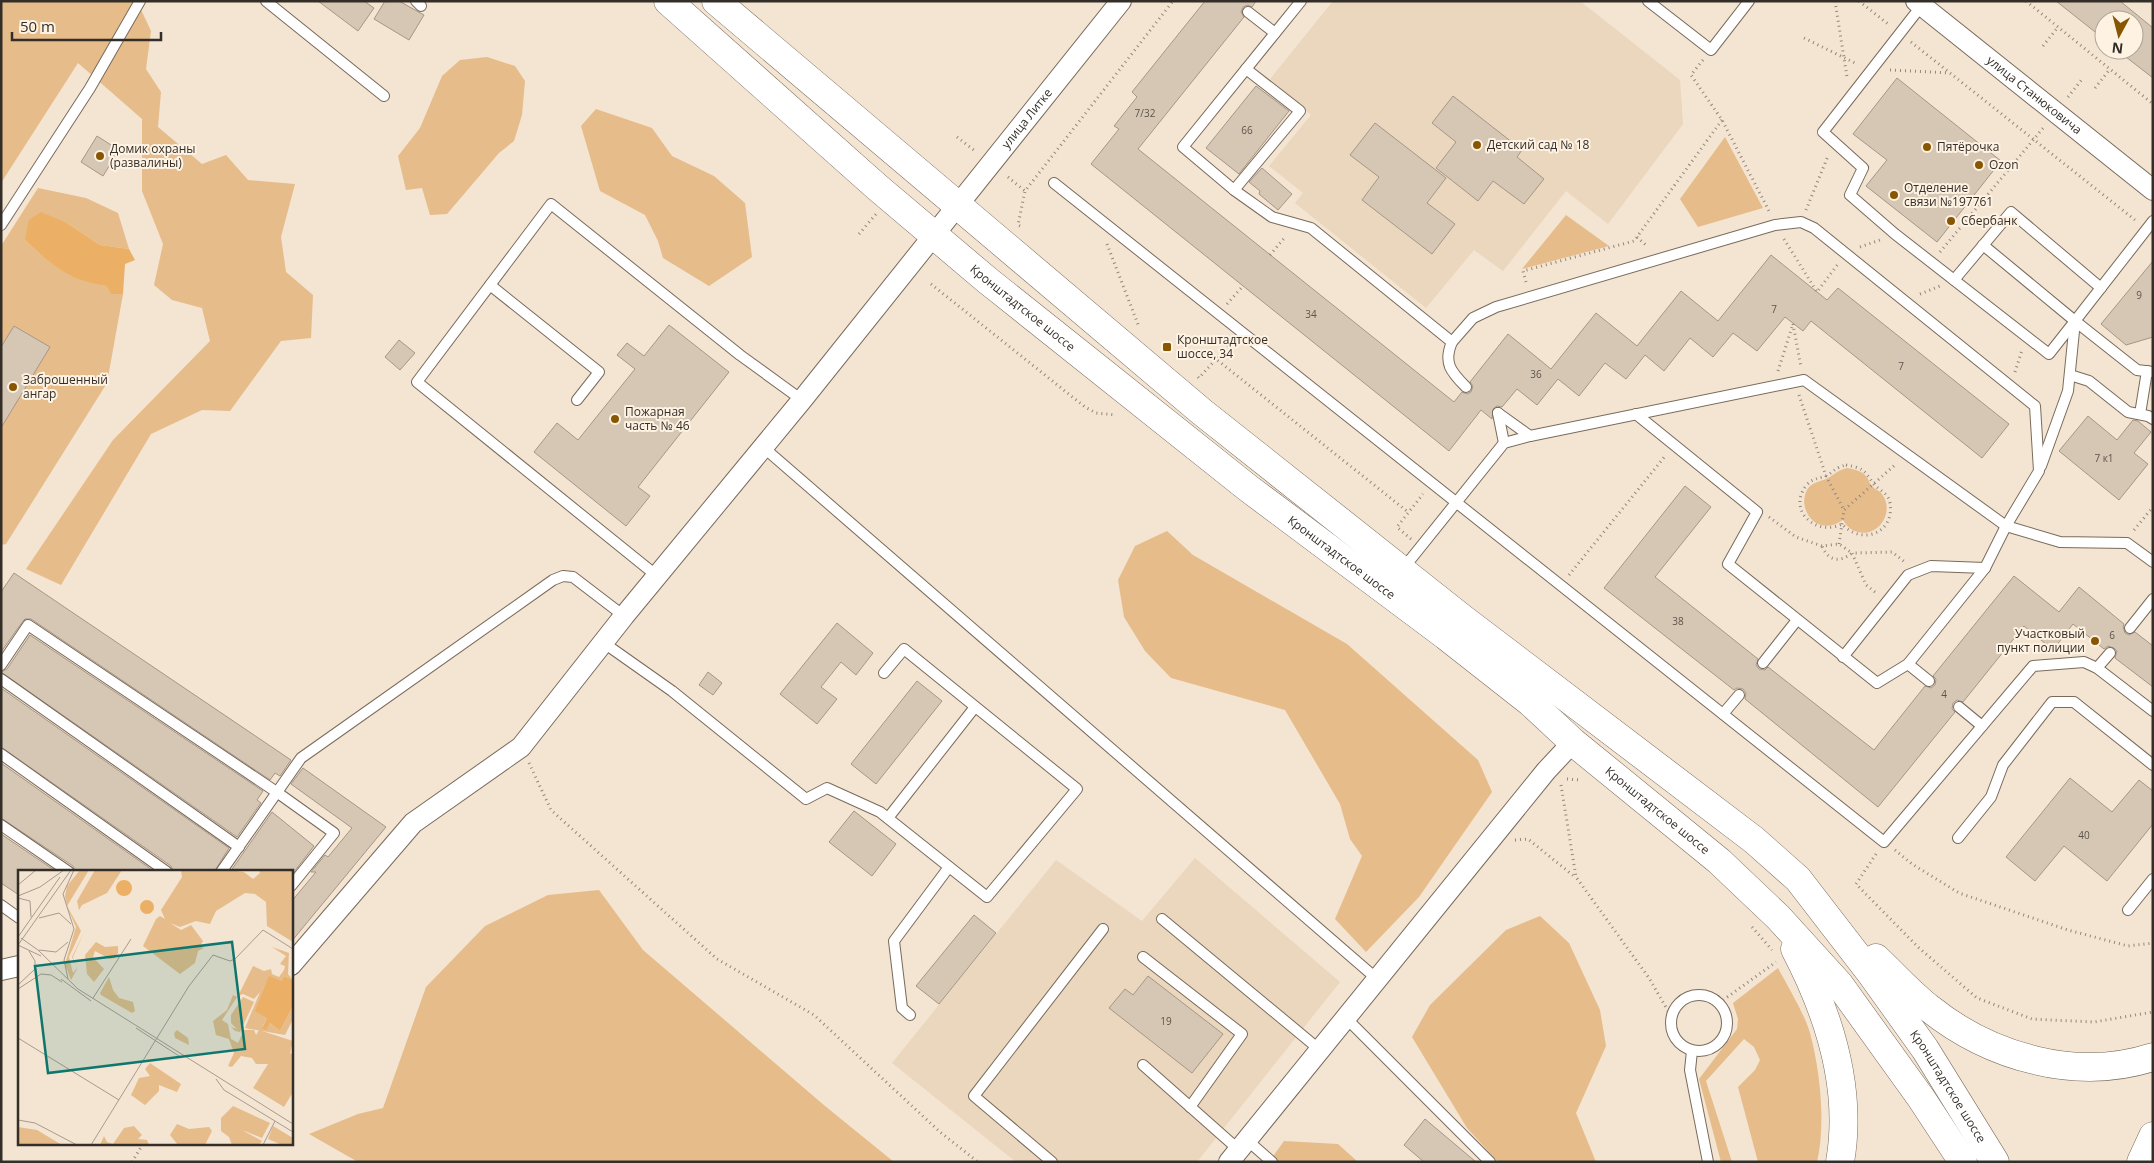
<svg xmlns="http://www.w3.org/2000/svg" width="2154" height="1163" viewBox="0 0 2154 1163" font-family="'Open Sans',sans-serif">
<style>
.built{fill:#ebd6be}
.green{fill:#e6bc8a}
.water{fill:#ebb065}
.building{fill:#d6c7b5;stroke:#a59686}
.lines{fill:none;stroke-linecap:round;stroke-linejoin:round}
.lane-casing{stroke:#796b5c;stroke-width:12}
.street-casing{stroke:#796b5c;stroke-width:22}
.secondary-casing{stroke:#796b5c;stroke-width:29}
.path{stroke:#92877b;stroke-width:3;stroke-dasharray:1 4;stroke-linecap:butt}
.lane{stroke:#fff;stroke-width:10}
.street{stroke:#fff;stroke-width:20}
.secondary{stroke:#fff;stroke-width:28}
.poi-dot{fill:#885600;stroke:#fef2e3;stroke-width:2}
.labels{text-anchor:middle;stroke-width:4;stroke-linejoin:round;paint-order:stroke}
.number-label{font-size:10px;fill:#5c544b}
.street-label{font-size:12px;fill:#342e28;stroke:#fef2e3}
.poi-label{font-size:12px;fill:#342e28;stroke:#fef2e3;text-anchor:start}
.inset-road{fill:none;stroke:#a79b8e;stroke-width:1}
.view{fill:#0f766e;fill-opacity:0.15;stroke:#0f766e;stroke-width:2.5}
.inset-edge{fill:none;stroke:#342e28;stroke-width:2.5}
</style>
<rect width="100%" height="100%" fill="#f4e4d2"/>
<g class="built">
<path d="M1333,1H1580L1680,80L1683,124L1608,224L1566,191L1503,271L1474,250L1426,308L1295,203L1303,193L1269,166L1311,115L1270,79Z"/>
<path d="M1195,858L1340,982L1197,1162H1016L892,1063L1056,860L1142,921Z"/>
</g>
<g class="green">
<path d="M1,1H137L151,31L146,69L161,92L158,127L202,164L226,155L248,180L295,184L281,237L286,272L313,295L311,338L281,341L230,411L202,410L151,434L61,585L26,569L113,440L210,341L202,308L172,300L154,285L163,244L142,191V119L78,63L1,183Z"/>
<path d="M487,57L515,66L525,81L522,115L514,141L499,153L447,214L430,215L422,188L406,190L398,156L420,128L442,76L460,60Z"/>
<path d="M596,109L652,128L672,156L714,176L745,203L752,257L709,286L663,258L658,241L645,215L600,191L581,126Z"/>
<path d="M1725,137L1763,208L1698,227L1680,199Z"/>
<path d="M38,188L86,198L118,213L129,249L100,245L67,223L25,240C52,265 70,281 108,286L111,294H123L107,383L6,544L1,545V428L50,347L14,326L1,347V246Z"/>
<path d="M1566,215L1609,246L1522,269Z"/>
<path d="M1847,468C1854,469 1862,471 1867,477C1869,481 1870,485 1873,487C1876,490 1880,491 1882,494C1897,515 1873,543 1851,529C1848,527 1845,523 1843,520C1839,522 1835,525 1832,525C1812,530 1798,507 1807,490C1812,482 1819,482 1826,479C1835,475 1835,471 1847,468Z"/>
<path d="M1167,531L1193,555L1347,644L1478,760L1492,792L1419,897L1366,952L1335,919L1362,856L1350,839L1340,804L1285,710L1171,678L1145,651L1124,617L1118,580L1135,546Z"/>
<path d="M599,890L643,950L825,1106L894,1162H358L309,1134L358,1114L383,1108L426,987L485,926L548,895Z"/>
<path d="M1540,916L1569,943L1600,1010L1606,1046L1576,1113L1596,1162H1498L1467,1128L1412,1037L1430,1005L1506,930Z"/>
<path d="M1778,968C1787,985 1805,1015 1810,1033C1820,1070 1826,1124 1817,1162H1758L1738,1087L1755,1070L1760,1060L1754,1047L1744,1039L1706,1081L1732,1162H1721L1699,1079L1737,1029L1738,1019L1733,1003Z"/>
<path d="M1284,1141L1338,1144L1358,1162H1269Z"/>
</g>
<path class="water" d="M41,212L67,223L100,245L129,249L135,260L125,264L123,294H111L107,286C69,281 53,266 25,240L29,220Z"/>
<g class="building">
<path d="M318,1H364L374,8L358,31Z"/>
<path d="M385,1H399L424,15L409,40L374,19Z"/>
<path d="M1205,1H1256L1252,7L1248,5L1243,7L1241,12L1244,17L1138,149L1454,402L1462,392L1467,394L1471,392L1473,386L1470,382L1508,334L1551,369L1596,313L1637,346L1681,291L1718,321L1771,255L1827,300L1838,288L2009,424L1982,458L1811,321L1803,331L1785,317L1757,351L1733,333L1713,357L1690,338L1664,371L1645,355L1626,379L1605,363L1579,396L1558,379L1537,405L1517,389L1502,407L1497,406L1493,409L1492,419L1481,410L1449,451L1091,164L1119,129L1114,126L1137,97L1132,92Z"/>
<path d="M2056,1H2120L2153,28V78L2117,50H2134V20H2104V39Z"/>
<path d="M1897,78L2001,161L1937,242L1866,186L1887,160L1853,134Z"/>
<path d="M1256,86L1289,111L1239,174L1206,148Z"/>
<path d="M1453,96L1522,150L1517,157L1544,179L1524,204L1493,181L1478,201L1436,168L1456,142L1432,123Z"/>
<path d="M1375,123L1446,178L1427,203L1455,224L1432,254L1362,200L1379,177L1350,155Z"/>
<path d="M97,136L119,150L103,176L81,162Z"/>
<path d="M1262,168L1292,194L1278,210L1259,194L1260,191L1249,182Z"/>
<path d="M2153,261V337L2126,345L2101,324Z"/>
<path d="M669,325L729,372L638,487L650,496L626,526L534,452L557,423L578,440L635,369L617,355L627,343L644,356Z"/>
<path d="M14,326L50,347L1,428V347Z"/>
<path d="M399,340L415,353L400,370L385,357Z"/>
<path d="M2088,416L2117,440L2133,420L2138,421L2151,432L2134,453L2148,464L2119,500L2059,451Z"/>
<path d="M1685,486L1711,507L1655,577L1758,659L1756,665L1759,669L1765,670L1768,667L1874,750L1925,686L1931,688L1935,685L1936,679L1933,676L2014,576L2059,612L2079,587L2124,624L2123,627L2125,633L2129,635L2135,632L2153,646V687L2115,658L2117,651L2114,648L2108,646L2104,649L2073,624L2053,650L2024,626L1963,702L1957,700L1953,703L1952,709L1955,712L1878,807L1745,699L1746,693L1743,689L1737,688L1734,690L1604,588Z"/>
<path d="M14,573L291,760L280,776L275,773L270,780L31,619H25L23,621L1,652V592Z"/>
<path d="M837,623L873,653L856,675L841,662L821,687L837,699L817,724L780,694Z"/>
<path d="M30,635L263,791L257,800L261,803L237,837L1,672L7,669Z"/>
<path d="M708,672L722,683L713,695L699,685Z"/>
<path d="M917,681L942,701L876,784L851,764Z"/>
<path d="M1,688L229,848L214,872H174L171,866L1,747Z"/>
<path d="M1,763L155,872H76L73,866L1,818Z"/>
<path d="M303,768L386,827L291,942V902L316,872H311L325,855L328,857L352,828L291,784Z"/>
<path d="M2070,778L2112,812L2139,780L2153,791V824L2107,881L2064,846L2035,881L2006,857Z"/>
<path d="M854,811L896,844L872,876L829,842Z"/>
<path d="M272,812L314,846L294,872H230Z"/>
<path d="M1,834L57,872H19V895L1,883Z"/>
<path d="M974,915L996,933L939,1004L916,986Z"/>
<path d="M1148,976L1223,1034L1192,1073L1109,1008L1125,989L1133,995Z"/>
<path d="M1425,1119L1476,1162H1424L1404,1145Z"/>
</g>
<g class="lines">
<defs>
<g id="lane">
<path d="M266,1L384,96"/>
<path d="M416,1L421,6"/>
<path d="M1301,1L1183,147L1234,190L1272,217L1311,228L1452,342C1443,363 1451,372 1466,387"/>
<path d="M1648,1L1711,50L1749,1"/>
<path d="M1922,5L1823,132L1863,168L1850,195L1895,234L2049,354L2075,321L2137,370L2153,372"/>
<path d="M1248,12L1275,33"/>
<path d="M1054,183L1884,842L2033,666L2084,662L2097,668L2153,711"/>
<path d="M1234,190L1300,111L1246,69"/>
<path d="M1,225L90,88L140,1"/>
<path d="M1983,245L2075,321"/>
<path d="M1954,280L2011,212L2101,288"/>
<path d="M490,285L599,372L577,400"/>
<path d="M1452,342L1473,318L1496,307L1775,225L1801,222L1814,228L2035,406L2039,471L2006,526L1985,568L1908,664L1877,683L1728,564L1757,512L1636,414"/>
<path d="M2070,375L2089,381L2128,412L2148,416L2153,419"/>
<path d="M1498,413L1530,436"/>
<path d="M1498,413L1504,443"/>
<path d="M2140,414L2147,371"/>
<path d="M763,447L1377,979"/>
<path d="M2041,466L2068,391L2075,321L2153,221"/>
<path d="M1402,570L1504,443L1530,436L1804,380L2006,526L2060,542L2127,543L2153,562"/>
<path d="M657,576L417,382L551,204L740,355L802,400"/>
<path d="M2130,628L2153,599"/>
<path d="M604,643L672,691L806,799L827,788L880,812L987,897L1077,789L904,649L884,673"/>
<path d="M1843,657L1908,575L1931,566L1985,568"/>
<path d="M1763,663L1797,620"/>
<path d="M1908,664L1929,681"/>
<path d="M1,665L28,625L278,793L334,833L291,886"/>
<path d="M2097,668L2110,653"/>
<path d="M1,679L239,847"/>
<path d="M1959,707L1982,726"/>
<path d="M1723,714L1739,695"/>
<path d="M1,754L167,872"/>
<path d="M888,818L975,707"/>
<path d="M1,825L69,872"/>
<path d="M1958,838L1991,797L2003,765L2052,702H2074L2153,765"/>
<path d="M221,872L301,758L553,580L563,576L573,577L624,616"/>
<path d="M1,905L19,918"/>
<path d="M2128,910L2153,879"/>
<path d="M1162,919L1320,1050"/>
<path d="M1143,957L1242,1034L1190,1107"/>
<circle cx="1699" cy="1023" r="28"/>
<path d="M910,1015L902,1008L894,941L949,867"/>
<path d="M1346,1018L1490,1162"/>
<path d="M1692,1051L1690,1070L1708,1162"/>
<path d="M1143,1065L1239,1150"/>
<path d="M1247,1140L1272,1162"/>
<path d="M1052,1162L974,1096L1103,929"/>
</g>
<g id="street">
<path id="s1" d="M1916,1L2153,190"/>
<path id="s2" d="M291,965L413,823L521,747L624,616L802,400L1121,1"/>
<path d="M1,970L19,966"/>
<path d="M1229,1162L1546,771L1573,742"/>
</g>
<g id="secondary">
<path id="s3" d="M668,1L877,187L987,280L1248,488L1446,636L1530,702L1573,742L1719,861L1778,917L1839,984L1921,1098L1963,1162"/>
<path id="s4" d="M716,1L1202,412L1462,618L1754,840L1798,879L1872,975L1925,1049L1995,1162"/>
<path d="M1795,949C1829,1014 1853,1088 1840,1162"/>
<path d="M1876,958C1894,975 1910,993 1929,1008C1990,1057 2076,1082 2153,1057"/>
<path d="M2141,1162L2153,1136"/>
</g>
</defs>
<use href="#lane" class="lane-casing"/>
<use href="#street" class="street-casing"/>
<use href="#secondary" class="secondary-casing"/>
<g class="path">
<path d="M1835,1L1847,77"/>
<path d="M1859,1L1888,24"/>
<path d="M2026,1L2153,104"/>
<path d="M1804,38L1857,64"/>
<path d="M1911,42L2135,220"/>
<path d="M2043,46L2058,27"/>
<path d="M1703,60L1691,75L1722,120L1769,211"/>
<path d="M1890,70L1949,73"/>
<path d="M2095,88L2110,69"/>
<path d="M2068,97L2083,78"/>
<path d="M957,137L975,151"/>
<path d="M1008,177L1025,191"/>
<path d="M1806,210L1828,156"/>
<path d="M1020,226L1018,225L1025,191L1173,1"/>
<path d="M859,234L876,214"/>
<path d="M1637,237L1648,247"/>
<path d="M1784,239L1817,292L1838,264"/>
<path d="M1107,244L1139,327"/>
<path d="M1860,247L1880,240"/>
<path d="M1940,252L2044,127"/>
<path d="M1270,255L1286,236"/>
<path d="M1526,282L1523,271L1634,241L1722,120"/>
<path d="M931,284L1085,407L1096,413L1116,415"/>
<path d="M1920,294L1940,286"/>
<path d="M1227,304L1243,286"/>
<path d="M1793,324L1801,367"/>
<path d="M1230,341L1216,359L1408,512"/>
<path d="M1778,371L1793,324"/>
<path d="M2015,372L2022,350"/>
<path d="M1198,377L1199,378L1216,359"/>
<path d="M1799,395L1826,476L1844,510"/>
<path d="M1846,465C1863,468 1864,470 1873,483C1879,491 1888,492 1890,503C1895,533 1862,546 1842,524C1816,537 1787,510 1806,486C1812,478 1818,479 1826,476C1835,471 1834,468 1846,465Z"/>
<path d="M1769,517L1796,537L1822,546L1839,544L1852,553C1840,563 1828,561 1822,546"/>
<path d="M2134,530L2153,507"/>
<path d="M1411,539L1397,527L1423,494"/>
<path d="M1839,544L1844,510L1896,464"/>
<path d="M1569,575L1666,455"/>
<path d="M1875,592L1866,585L1852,553L1892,552L1905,562"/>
<path d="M529,763L551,810L717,959L814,1015L940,1132L978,1162"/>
<path d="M1567,779L1580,780"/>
<path d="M1561,785L1576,877L1649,978L1671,1016"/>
<path d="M1515,840L1528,839L1575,877"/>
<path d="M1895,850L1912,864L1959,893L2068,930L2128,946L2153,943"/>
<path d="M1876,854L1856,884L1919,948L1977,998L2032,1019L2094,1022L2153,1012"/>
<path d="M1752,927L1772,950"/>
<path d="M1719,1003L1776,962"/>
<path d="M132,1162L143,1144"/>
</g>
<use href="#lane" class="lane"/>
<use href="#street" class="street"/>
<use href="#secondary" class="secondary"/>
</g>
<g class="poi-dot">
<circle cx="1477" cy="145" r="5"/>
<circle cx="1927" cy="147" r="5"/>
<circle cx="100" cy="156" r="5"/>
<circle cx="1979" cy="165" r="5"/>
<circle cx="1894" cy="195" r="5"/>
<circle cx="1951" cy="221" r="5"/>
<rect x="1162" y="342" width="10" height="10" rx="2.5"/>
<circle cx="13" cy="387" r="5"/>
<circle cx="615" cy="419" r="5"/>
<circle cx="2095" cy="641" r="5"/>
</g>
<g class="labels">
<g class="number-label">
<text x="1145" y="117">7/32</text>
<text x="1247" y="134">66</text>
<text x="2139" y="299">9</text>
<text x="1774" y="313">7</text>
<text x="1311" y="318">34</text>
<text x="1901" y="370">7</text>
<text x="1536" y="378">36</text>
<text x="2104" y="462">7 к1</text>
<text x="1678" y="625">38</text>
<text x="2112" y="639">6</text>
<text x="1944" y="698">4</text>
<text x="2084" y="839">40</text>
<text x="1166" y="1025">19</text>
</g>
<g class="street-label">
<text dy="4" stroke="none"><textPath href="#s1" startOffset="151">улица Станюковича</textPath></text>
<text dy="4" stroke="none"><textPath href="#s2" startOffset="1126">улица Литке</textPath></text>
<text dy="4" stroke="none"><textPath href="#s3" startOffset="469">Кронштадтское шоссе</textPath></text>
<text dy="4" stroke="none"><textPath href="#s3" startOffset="874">Кронштадтское шоссе</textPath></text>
<text dy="4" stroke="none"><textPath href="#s3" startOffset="1279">Кронштадтское шоссе</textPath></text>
<text dy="4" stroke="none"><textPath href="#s4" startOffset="1650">Кронштадтское шоссе</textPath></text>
</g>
<g class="poi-label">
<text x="1487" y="149">Детский сад № 18</text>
<text x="1937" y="151">Пятёрочка</text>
<text x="110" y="153">Домик охраны<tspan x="110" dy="14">(развалины)</tspan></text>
<text x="1989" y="169">Ozon</text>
<text x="1904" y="192">Отделение<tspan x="1904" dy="14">связи №197761</tspan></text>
<text x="1961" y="225">Сбербанк</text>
<text x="1177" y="344">Кронштадтское<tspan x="1177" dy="14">шоссе, 34</tspan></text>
<text x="23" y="384">Заброшенный<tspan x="23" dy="14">ангар</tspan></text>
<text x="625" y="416">Пожарная<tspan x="625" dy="14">часть № 46</tspan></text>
<text x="2085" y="638" text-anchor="end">Участковый<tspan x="2085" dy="14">пункт полиции</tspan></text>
</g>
</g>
<g transform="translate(18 870)">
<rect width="275" height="275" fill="#f4e4d2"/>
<path d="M62,0H71L49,36L63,61L51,87L55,103L59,98L54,87L66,62L55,87L59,99L53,110L47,94L58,57L49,37L47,26L49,16ZM77,0H104L89,23L64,35L61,40L59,31ZM163,0H212L226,2L235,9L242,3L241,0H275V72L249,56L248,32L237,24L227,23L198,41L192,54L178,51L162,57L152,53L163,60L173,55L185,71L182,76L186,78L180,81L177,93L162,104L125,76L138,49L142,46L147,49L143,40L164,7ZM78,72L87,77L100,76V83L97,88L92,89L77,81L75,87L86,99L76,112L69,104L67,85ZM254,77L271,83L270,104L275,110L266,106L263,111L251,110L249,148L244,157L252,153L262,161L275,136V149L267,165L227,158L242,122L236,129L225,124L220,126L235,96L246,101L253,99L254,104L261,107L266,100L267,96L262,94L268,86ZM91,107L95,120L101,128L115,132L117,141L114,143L83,125L82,123ZM215,125L219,127L204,150L210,154L213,169L220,173L226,160H236L238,165L241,160L275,171L272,183L275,185V222L266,237L235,218L250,194H238L234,188L223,186L214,197L210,196L216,183L211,169L198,165L195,151L209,140ZM225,127L236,132L222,162L217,161L213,157L219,159L213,153V145ZM159,160L170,168L171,175L157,168L156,163ZM132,193L163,214L159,222L141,215V221L127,235L113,225L121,208L132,206L127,199ZM215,236L252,253L244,268L224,260L244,271L241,275H214L211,267L203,261V248ZM159,254L171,259L191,257L194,261L187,275H160L152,265ZM116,256L124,265L120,269L129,270L131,275H82L86,266L89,272L95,274L106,258ZM255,256L275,268V275H264L250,269ZM0,257L19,260L44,275H0Z" fill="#e6bc8a"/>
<path d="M98 18a8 8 0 1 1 16 0a8 8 0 1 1-16 0ZM122 37a7 7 0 1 1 14 0a7 7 0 1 1-14 0ZM251,106L263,111L266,106L275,110V136L262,161L252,153L248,160L244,158L249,148L237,141Z" fill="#ebb065"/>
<path class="inset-road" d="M0,15L18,0M0,26L22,17L46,0M0,28L12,31L13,47M21,48L41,43L53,54M0,67L42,7M3,68L20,80L60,119L275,254M0,75L23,86M0,75L53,0M21,80L38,82L50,72M43,109L73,131M50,109L46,90L56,59L45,24L56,0M0,115L17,99V91L11,81M0,119L23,104L33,105L44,112M75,128L113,69M118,158L164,188M0,168L101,230M198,209L206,220L275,262M0,250L17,253L59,275M73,275L171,116L195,85L212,91L217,89L245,60L275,79M245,275L257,251"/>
<path class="view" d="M214,72L227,179L30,203L17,96Z"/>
<rect width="275" height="275" class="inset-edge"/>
</g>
<rect width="2154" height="1163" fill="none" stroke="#342e28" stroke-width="5"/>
<g transform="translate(2119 35) rotate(187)"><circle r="24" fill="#fef2e3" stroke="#ada498"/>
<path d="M0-4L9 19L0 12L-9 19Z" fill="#885600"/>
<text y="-8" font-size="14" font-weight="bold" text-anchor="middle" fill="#342e28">N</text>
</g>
<path d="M12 32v8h149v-8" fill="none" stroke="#342e28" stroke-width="2.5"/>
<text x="20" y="32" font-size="15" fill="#342e28" stroke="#fef2e3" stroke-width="4" paint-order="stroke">50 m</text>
</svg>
